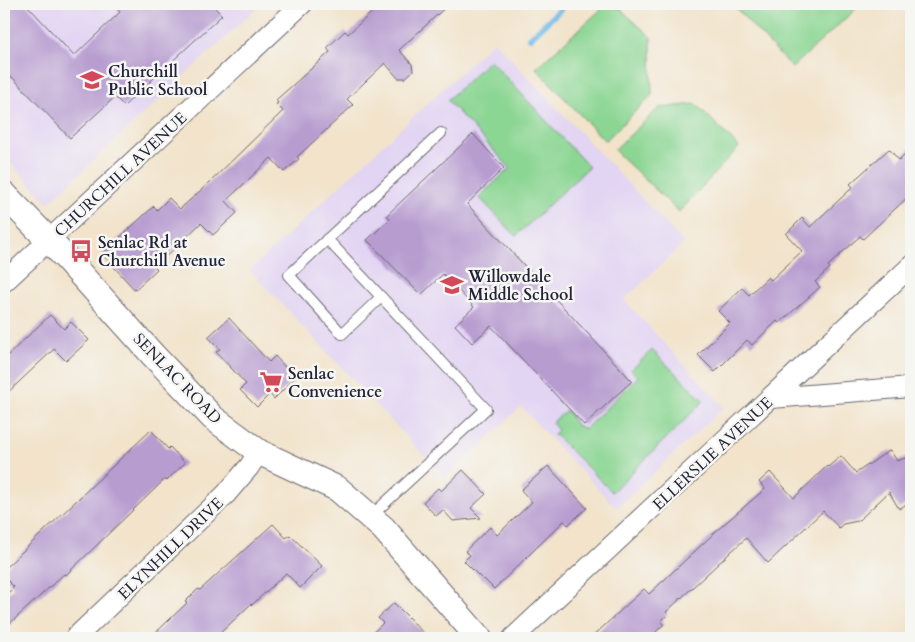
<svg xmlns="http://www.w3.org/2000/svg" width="915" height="642" viewBox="0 0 915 642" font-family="Cardo,serif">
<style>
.built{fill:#e2d4f3}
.green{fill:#8bd693;stroke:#567c67}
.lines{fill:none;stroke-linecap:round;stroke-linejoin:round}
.stream{stroke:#6dbae7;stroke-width:6}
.building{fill:#b79cd0}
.service-casing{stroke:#6b666d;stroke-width:12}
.minor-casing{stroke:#6b666d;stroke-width:22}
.tertiary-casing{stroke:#6b666d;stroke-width:27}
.service{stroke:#fff;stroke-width:10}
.minor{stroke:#fff;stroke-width:20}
.tertiary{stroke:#fff;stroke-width:25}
.labels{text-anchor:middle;stroke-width:5;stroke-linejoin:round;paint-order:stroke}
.poi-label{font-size:16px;font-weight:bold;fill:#22223b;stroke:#f6f6f2;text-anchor:start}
.street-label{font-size:16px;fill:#22223b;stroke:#f6f6f2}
</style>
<rect width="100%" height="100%" fill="#f6f6f2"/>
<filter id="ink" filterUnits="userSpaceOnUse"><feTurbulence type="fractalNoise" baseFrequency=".02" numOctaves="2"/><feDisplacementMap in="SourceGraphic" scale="10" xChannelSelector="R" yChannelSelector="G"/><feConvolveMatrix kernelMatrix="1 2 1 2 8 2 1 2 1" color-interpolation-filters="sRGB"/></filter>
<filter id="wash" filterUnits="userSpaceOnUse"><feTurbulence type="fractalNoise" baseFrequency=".0096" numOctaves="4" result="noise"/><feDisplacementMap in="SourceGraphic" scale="20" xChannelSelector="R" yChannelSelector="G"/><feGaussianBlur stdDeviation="1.12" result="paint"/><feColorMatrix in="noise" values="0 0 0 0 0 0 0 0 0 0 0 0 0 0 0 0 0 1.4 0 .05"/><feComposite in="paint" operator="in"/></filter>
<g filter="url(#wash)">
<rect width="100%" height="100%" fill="#f2e3ca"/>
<g class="built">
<path d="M4,4H261L48,203L4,156Z"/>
<path d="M494,41L684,243L624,300L724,407L616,508L521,407L445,478L250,270Z"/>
</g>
<g class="green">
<path d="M607,4H615L651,37L652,95L605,141L536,68Z"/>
<path d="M732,4H861L792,68Z"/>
<path d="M490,60L589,167L516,236L479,197L510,168L447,100Z"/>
<path d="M696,104L739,147L679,212L614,150L659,108Z"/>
<path d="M652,350L704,401L612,492L554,434L558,430L552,423L566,410L576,425L585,429L638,377L631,370Z"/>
</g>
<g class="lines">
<path class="stream" d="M530,38L566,4"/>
</g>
<g id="blocks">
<g class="building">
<path d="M4,4H26L74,56L120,12L112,4H211L222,15L124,106L115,97L70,138L12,77L4,78Z"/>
<path d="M381,4H449L399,50L412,64L413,71L405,78H398L385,63L347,99L353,105L297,157L299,159L284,172L271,158L226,201L237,213L213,235L201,223L155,267L157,269L135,290L102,254L154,206L157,210L169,198L180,209L209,183L283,111L276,104L278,103L276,100L330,52L327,48L345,31L348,34Z"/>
<path d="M473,134L504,168L467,204L632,381L584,425L491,326L472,343L455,325L474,307L443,274L421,295L367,240L390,219L387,215Z"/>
<path d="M911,147V194L863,239L860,236L828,266L830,268L815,282L820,287L784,319L779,323L777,321L752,345L747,340L715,372L698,355L730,323L718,311L742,288L749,295L768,277L771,280L802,251L786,234L802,218L810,227L853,187L850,184L889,149L899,160Z"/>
<path d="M50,315L64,329L71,322L89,340L66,361L54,349L4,396V359Z"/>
<path d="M229,318L269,362L275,356L295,378L274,399L270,394L257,407L240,390L246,384L216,352L220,349L208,337Z"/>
<path d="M151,430L168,449L170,447L185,463L166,481L165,479L66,575L64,574L4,629V597L14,587L4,577V569Z"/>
<path d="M890,450L897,461L911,456V501L899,509L889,492L858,521L843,524L839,528L823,511L768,563L746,538L666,612L668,614L661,621L664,624L650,638H591L644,589L649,594L724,524L765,489L759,482L770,472L794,498L827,466L828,467L841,456L856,473Z"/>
<path d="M548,466L587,508L568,525L564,521L494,589L484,579L483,580L464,561L470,555L465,551L490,527L497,535L532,502L521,490Z"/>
<path d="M463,470L486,494L471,508L481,518L453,521L443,510L436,516L423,502L438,488L441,491Z"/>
<path d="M273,524L286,538L290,535L322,566L300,588L286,573L252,605L251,604L215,638H150L187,603L185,602L198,589L200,590Z"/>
<path d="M394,603L408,617L428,638H367L383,623L378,618Z"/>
</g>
</g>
</g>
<g filter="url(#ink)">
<use href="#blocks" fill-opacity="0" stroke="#6b666d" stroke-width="1"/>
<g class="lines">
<defs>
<g id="service">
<path d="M327,239L486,409L370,517"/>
<path d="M381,297L342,334L289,275L441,133"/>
</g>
<g id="minor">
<path d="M4,282L302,4"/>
<path d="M771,398L911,387"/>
<path d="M75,638L226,494L249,467L259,452"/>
<path d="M513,638L911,266"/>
</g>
<path id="tertiary" d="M4,194L64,256L153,355L213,418L259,452L338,489L383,528L479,638"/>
</defs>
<use href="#service" class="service-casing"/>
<use href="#minor" class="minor-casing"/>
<use href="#tertiary" class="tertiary-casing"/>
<use href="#service" class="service"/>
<use href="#minor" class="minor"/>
<use href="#tertiary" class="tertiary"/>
</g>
</g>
<defs>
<symbol id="school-bare" viewBox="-9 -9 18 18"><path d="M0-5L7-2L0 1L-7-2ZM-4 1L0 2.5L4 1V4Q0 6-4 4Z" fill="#d1495b" stroke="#f6f6f2" stroke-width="2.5" paint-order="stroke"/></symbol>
<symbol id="bus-bare" viewBox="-9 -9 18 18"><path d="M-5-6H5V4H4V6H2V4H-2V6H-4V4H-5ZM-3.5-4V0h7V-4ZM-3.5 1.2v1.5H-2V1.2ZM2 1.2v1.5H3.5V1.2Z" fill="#d1495b" stroke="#f6f6f2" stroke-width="2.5" paint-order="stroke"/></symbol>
<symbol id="supermarket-bare" viewBox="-9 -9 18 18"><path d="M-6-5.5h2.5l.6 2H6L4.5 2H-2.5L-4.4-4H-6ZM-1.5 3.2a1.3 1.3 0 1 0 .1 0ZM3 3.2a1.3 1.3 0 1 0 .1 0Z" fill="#d1495b" stroke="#f6f6f2" stroke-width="2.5" paint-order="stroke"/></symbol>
</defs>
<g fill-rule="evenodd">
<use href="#school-bare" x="76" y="64" width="32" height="32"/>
<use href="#bus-bare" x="65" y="235" width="32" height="32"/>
<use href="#school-bare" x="436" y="269" width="32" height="32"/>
<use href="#supermarket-bare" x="255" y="366" width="32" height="32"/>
</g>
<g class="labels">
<g class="poi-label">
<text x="108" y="77">Churchill<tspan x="108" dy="18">Public School</tspan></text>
<text x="98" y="248">Senlac Rd at<tspan x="98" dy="18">Churchill Avenue</tspan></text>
<text x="468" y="282">Willowdale<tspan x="468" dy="18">Middle School</tspan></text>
<text x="288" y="379">Senlac<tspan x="288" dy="18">Convenience</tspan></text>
</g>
<g class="street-label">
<text transform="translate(120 174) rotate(-43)" y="6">CHURCHILL AVENUE</text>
<text transform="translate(178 378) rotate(46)" y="6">SENLAC ROAD</text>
<text transform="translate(712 453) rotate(-43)" y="6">ELLERSLIE AVENUE</text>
<text transform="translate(170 548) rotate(-44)" y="6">ELYNHILL DRIVE</text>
</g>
</g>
<rect width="915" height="642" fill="none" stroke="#f6f6f2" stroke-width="20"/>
</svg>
